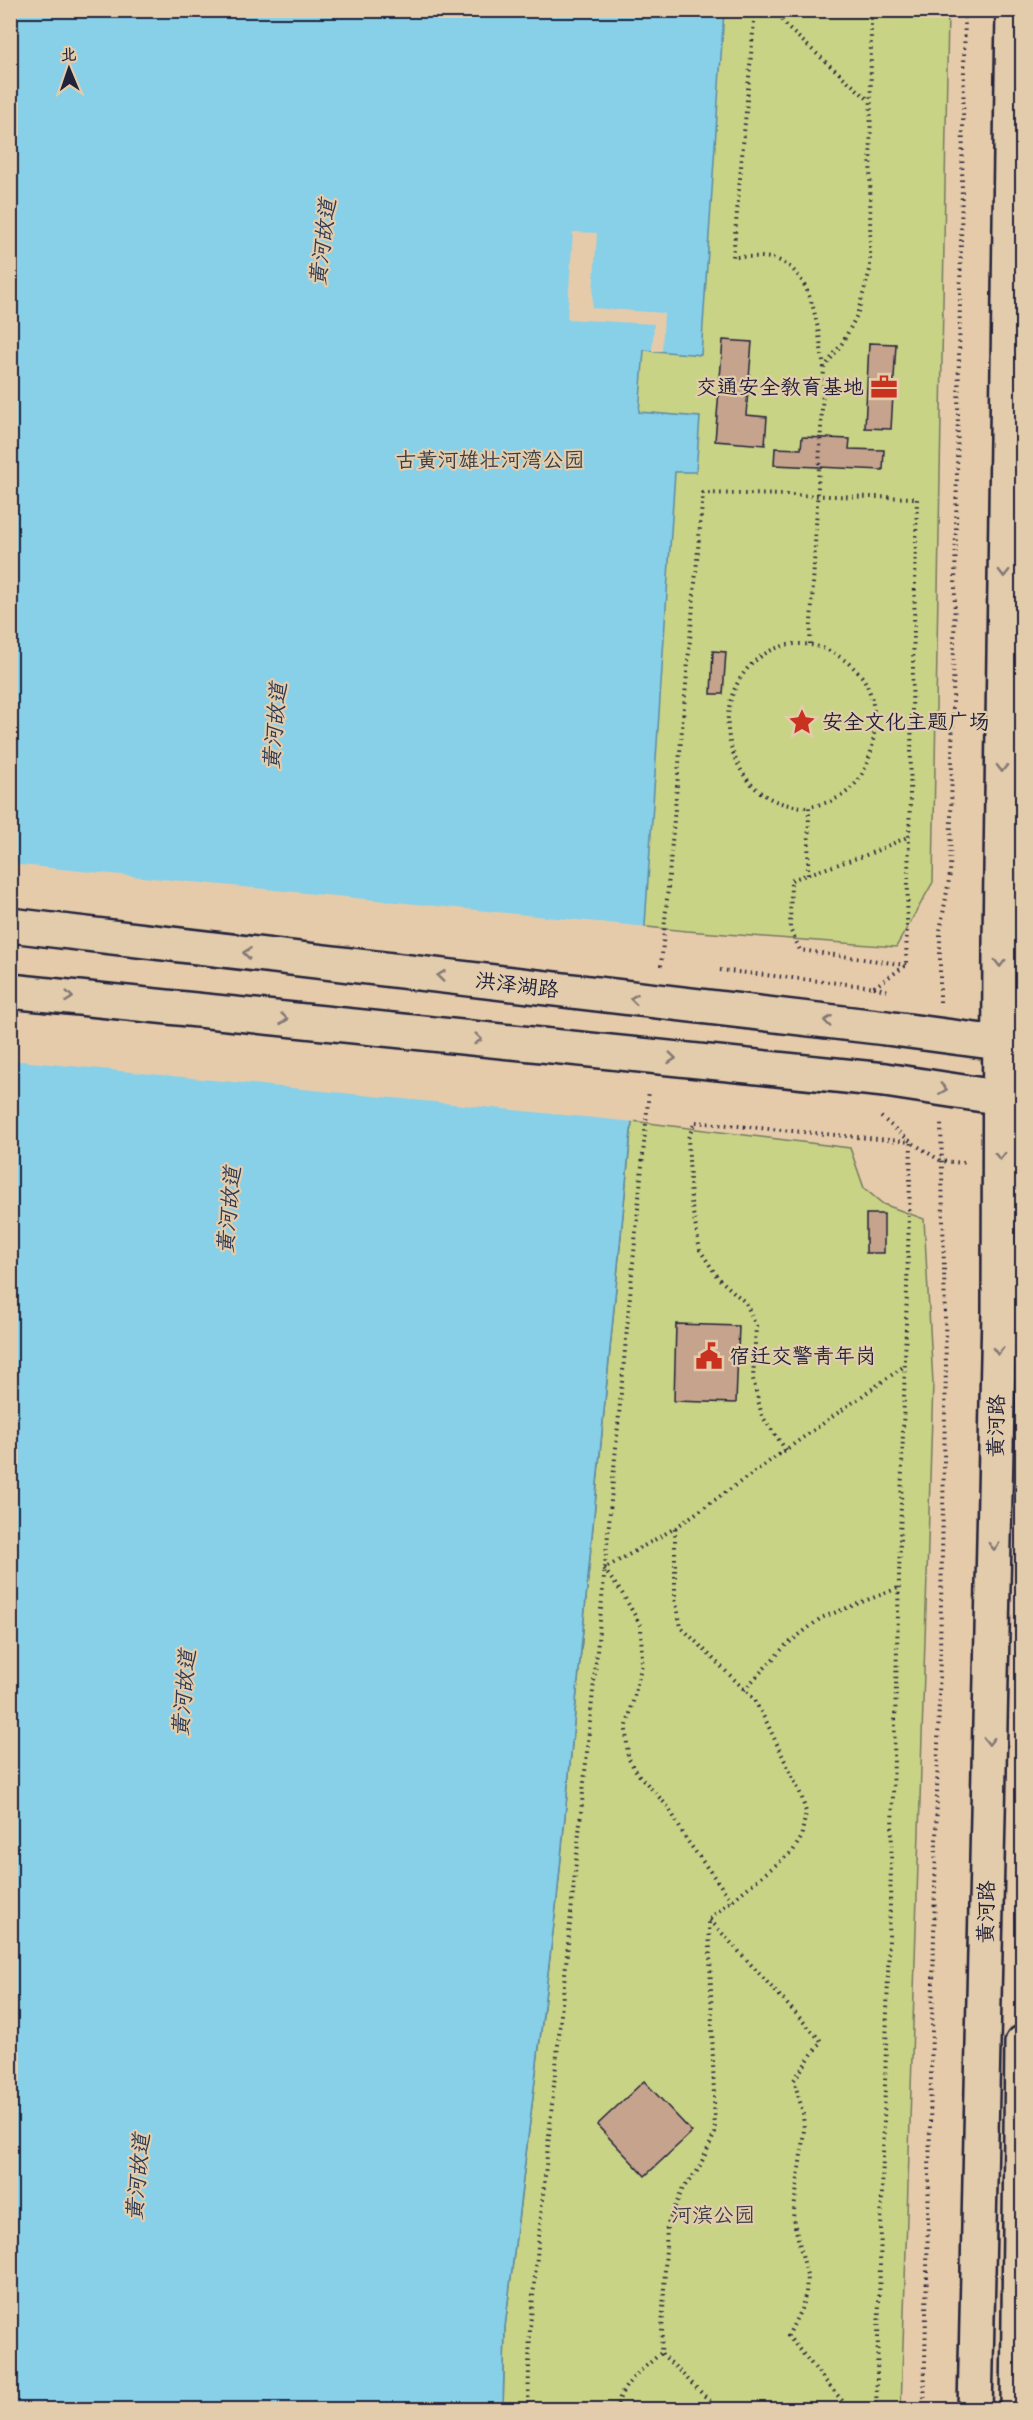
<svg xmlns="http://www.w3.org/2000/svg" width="1033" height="2420" viewBox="0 0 1033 2420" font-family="'Balsamiq Sans','LXGW WenKai TC',sans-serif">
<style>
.green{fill:#c8d386;stroke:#757a60;stroke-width:1.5}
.water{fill:#87d0e8;stroke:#5f8aa3;stroke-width:1.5}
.pier{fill:#e6cbaa}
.building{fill:#c6a38c;stroke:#22223b;stroke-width:1.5}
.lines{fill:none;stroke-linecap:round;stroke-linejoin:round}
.major-casing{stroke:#22223b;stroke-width:38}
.path{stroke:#22223b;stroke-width:4;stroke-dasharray:1.5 4.5;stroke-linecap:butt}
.major{stroke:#e2ccac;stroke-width:33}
.major-bridge-casing{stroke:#22223b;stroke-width:38;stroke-linecap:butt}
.path-bridge{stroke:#22223b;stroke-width:4;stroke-dasharray:1.5 4.5;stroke-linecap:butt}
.major-bridge{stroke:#e2ccac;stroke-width:33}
.oneway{stroke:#827774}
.labels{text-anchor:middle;stroke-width:4.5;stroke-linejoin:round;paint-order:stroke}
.poi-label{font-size:21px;fill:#22223b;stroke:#e2ccac;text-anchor:start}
.park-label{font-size:21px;fill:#3b3d46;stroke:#e2ccac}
.street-label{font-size:21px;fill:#22223b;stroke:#e2ccac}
.water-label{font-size:22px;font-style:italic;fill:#313c55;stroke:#e2ccac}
</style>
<rect width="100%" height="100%" fill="#e6cbaa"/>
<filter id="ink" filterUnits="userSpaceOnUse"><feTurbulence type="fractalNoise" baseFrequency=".0167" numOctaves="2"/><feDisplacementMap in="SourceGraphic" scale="12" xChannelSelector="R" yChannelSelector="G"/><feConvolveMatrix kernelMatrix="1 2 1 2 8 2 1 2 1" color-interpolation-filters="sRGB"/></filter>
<g filter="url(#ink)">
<g class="green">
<path d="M10,11H948L933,882L896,947L687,931L11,864Z"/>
<path d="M632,1121L850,1148L864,1188L883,1204L924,1219L933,1383L901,2409L503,2410L505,2327L557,1899Z"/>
</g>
<path class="water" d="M11,11H724L701,355L644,350L639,412L700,417L696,472H675L632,1121L557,1899L505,2327L503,2409L11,2410Z"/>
<g class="pier">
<path d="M573,232L597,233L592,308L664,313L662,351H652L654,324L567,319Z"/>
<path d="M11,864L648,927L635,1122L10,1060Z"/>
</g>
<g class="building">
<path d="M723,340L752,342L746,415L767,417L765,445L715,441Z"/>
<path d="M869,343L896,344L891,429L865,428Z"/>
<path d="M802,437L850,439L849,449L884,450L883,470L774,465L775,448L801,449Z"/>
<path d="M713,651L726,652L723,694H711Z"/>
<rect x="866" y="1214" width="18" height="39"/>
<path d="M676,1324L739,1326L736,1403L674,1401Z"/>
<path d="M644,2081L692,2132L645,2176L597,2125Z"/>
</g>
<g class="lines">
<defs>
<g id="major">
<path d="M886,1028L1021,1046"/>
<path d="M885,1080L1022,1101"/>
<path d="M975,2410L999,1311L1000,941L1013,10"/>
<path d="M1018,2410L1022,2043"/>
</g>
</defs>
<use href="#major" class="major-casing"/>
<g class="path">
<path d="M755,10L733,257C745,257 759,256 770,258C815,266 818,333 824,368"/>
<path d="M775,10L789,29L870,101"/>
<path d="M810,644L824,368L843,342L857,315L870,270L871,10"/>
<path d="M808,875L809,807C823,804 839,800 850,789C878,765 884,699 858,672C785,597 693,687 741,770C756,796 780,807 809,807"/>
<path d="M906,965L800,950L790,929L791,880L869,854L910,836"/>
<path d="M661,966L703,493L917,498L906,965"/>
<path d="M874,987L888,991"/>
<path d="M874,987L905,966"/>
<path d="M940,1002V931L950,874L965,10"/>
<path d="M881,1117L911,1142L941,1161L964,1163"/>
<path d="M786,1450L762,1416L753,1379L756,1326L746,1303L718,1278L700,1250L691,1202L688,1138L695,1122L911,1142"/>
<path d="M675,1528V1598L681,1627L753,1698L767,1723L801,1795L806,1812L801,1838L793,1851L709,1919L715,2133L698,2170L683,2188L667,2226L661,2353L719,2410"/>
<path d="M744,1690L785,1646L821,1618L898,1588"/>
<path d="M732,1901L686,1839L669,1808L638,1774L628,1758L626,1730L642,1664L641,1626L622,1593L604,1569L675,1528L903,1367"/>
<path d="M710,1920L821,2041L794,2080L803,2113L804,2130L793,2218L807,2275L806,2293L801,2309L788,2336L850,2410"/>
<path d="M528,2410L530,2327L599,1631L649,1090"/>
<path d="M616,2410C622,2382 641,2371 661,2353"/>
<path d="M876,2410L911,1142"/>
<path d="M924,2410L946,1366L941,1123"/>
</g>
<use href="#major" class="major"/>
<defs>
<g id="major-bridge">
<path d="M10,925L886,1028"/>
<path d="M10,991L885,1080"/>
</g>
</defs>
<use href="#major-bridge" class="major-bridge-casing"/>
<path class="path-bridge" d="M720,970L874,987"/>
<use href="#major-bridge" class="major-bridge"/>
</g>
<defs><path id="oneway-chevron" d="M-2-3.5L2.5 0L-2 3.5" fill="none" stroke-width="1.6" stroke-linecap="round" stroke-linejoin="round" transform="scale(1.5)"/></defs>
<g class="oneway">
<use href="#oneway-chevron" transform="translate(1004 573) rotate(91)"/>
<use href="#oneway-chevron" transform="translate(1002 768) rotate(91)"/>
<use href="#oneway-chevron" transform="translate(247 953) rotate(-173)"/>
<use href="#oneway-chevron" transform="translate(1000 963) rotate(90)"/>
<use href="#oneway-chevron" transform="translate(441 976) rotate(-173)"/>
<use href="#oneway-chevron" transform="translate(69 997) rotate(6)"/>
<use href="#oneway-chevron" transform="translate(634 999) rotate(-173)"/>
<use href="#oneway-chevron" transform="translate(284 1019) rotate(6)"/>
<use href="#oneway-chevron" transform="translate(828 1021) rotate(-173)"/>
<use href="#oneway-chevron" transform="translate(478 1039) rotate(6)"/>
<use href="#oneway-chevron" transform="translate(672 1058) rotate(6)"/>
<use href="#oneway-chevron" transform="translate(943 1089) rotate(8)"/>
<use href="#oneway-chevron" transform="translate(1000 1156) rotate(90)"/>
<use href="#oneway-chevron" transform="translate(998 1351) rotate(91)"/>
<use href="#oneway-chevron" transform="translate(994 1546) rotate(91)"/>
<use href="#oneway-chevron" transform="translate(989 1741) rotate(91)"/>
</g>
</g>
<defs>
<symbol id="office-bare" viewBox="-9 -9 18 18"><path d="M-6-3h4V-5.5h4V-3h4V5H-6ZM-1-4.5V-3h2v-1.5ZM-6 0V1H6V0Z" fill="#c8321e" stroke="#e2ccac" stroke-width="2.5" paint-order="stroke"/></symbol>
<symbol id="sight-bare" viewBox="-9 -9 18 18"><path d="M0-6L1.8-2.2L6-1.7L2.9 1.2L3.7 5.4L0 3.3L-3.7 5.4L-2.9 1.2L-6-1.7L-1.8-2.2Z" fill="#c8321e" stroke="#e2ccac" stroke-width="2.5" paint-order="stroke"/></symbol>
<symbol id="civic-bare" viewBox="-9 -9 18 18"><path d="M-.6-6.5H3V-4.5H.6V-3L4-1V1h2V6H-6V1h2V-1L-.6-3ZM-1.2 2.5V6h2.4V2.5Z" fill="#c8321e" stroke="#e2ccac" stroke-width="2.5" paint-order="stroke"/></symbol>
</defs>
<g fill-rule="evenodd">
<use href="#office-bare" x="865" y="368" width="38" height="38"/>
<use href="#sight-bare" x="783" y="703" width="38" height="38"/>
<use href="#civic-bare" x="690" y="1337" width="38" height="38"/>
</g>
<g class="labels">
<g class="poi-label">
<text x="864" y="394" text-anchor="end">交通安全教育基地</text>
<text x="822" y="729">安全文化主题广场</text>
<text x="729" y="1363">宿迁交警青年岗</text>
</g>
<g class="park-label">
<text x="490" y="467">古黄河雄壮河湾公园</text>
<text x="713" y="2222">河滨公园</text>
</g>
<g class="street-label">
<text transform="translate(517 985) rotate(7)" y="7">洪泽湖路</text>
<text transform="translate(996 1426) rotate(-89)" y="7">黄河路</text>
<text transform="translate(986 1912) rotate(-89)" y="7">黄河路</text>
</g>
<g class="water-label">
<text transform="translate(322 242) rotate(-83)" y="8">黄河故道</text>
<text transform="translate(274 726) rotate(-85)" y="8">黄河故道</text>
<text transform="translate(228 1210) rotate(-85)" y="8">黄河故道</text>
<text transform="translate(183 1693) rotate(-85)" y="8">黄河故道</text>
<text transform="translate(137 2177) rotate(-85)" y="8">黄河故道</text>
</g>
</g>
<rect width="1033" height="2420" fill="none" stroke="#e2ccac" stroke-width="36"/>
<rect x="18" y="18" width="997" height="2384" fill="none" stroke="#22223b" stroke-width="2" filter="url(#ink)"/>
<g transform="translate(69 69) rotate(358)" stroke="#e2ccac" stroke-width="4.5" paint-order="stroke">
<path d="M0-4.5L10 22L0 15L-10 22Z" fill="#22223b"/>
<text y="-9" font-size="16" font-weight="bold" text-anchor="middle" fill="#22223b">北</text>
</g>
</svg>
